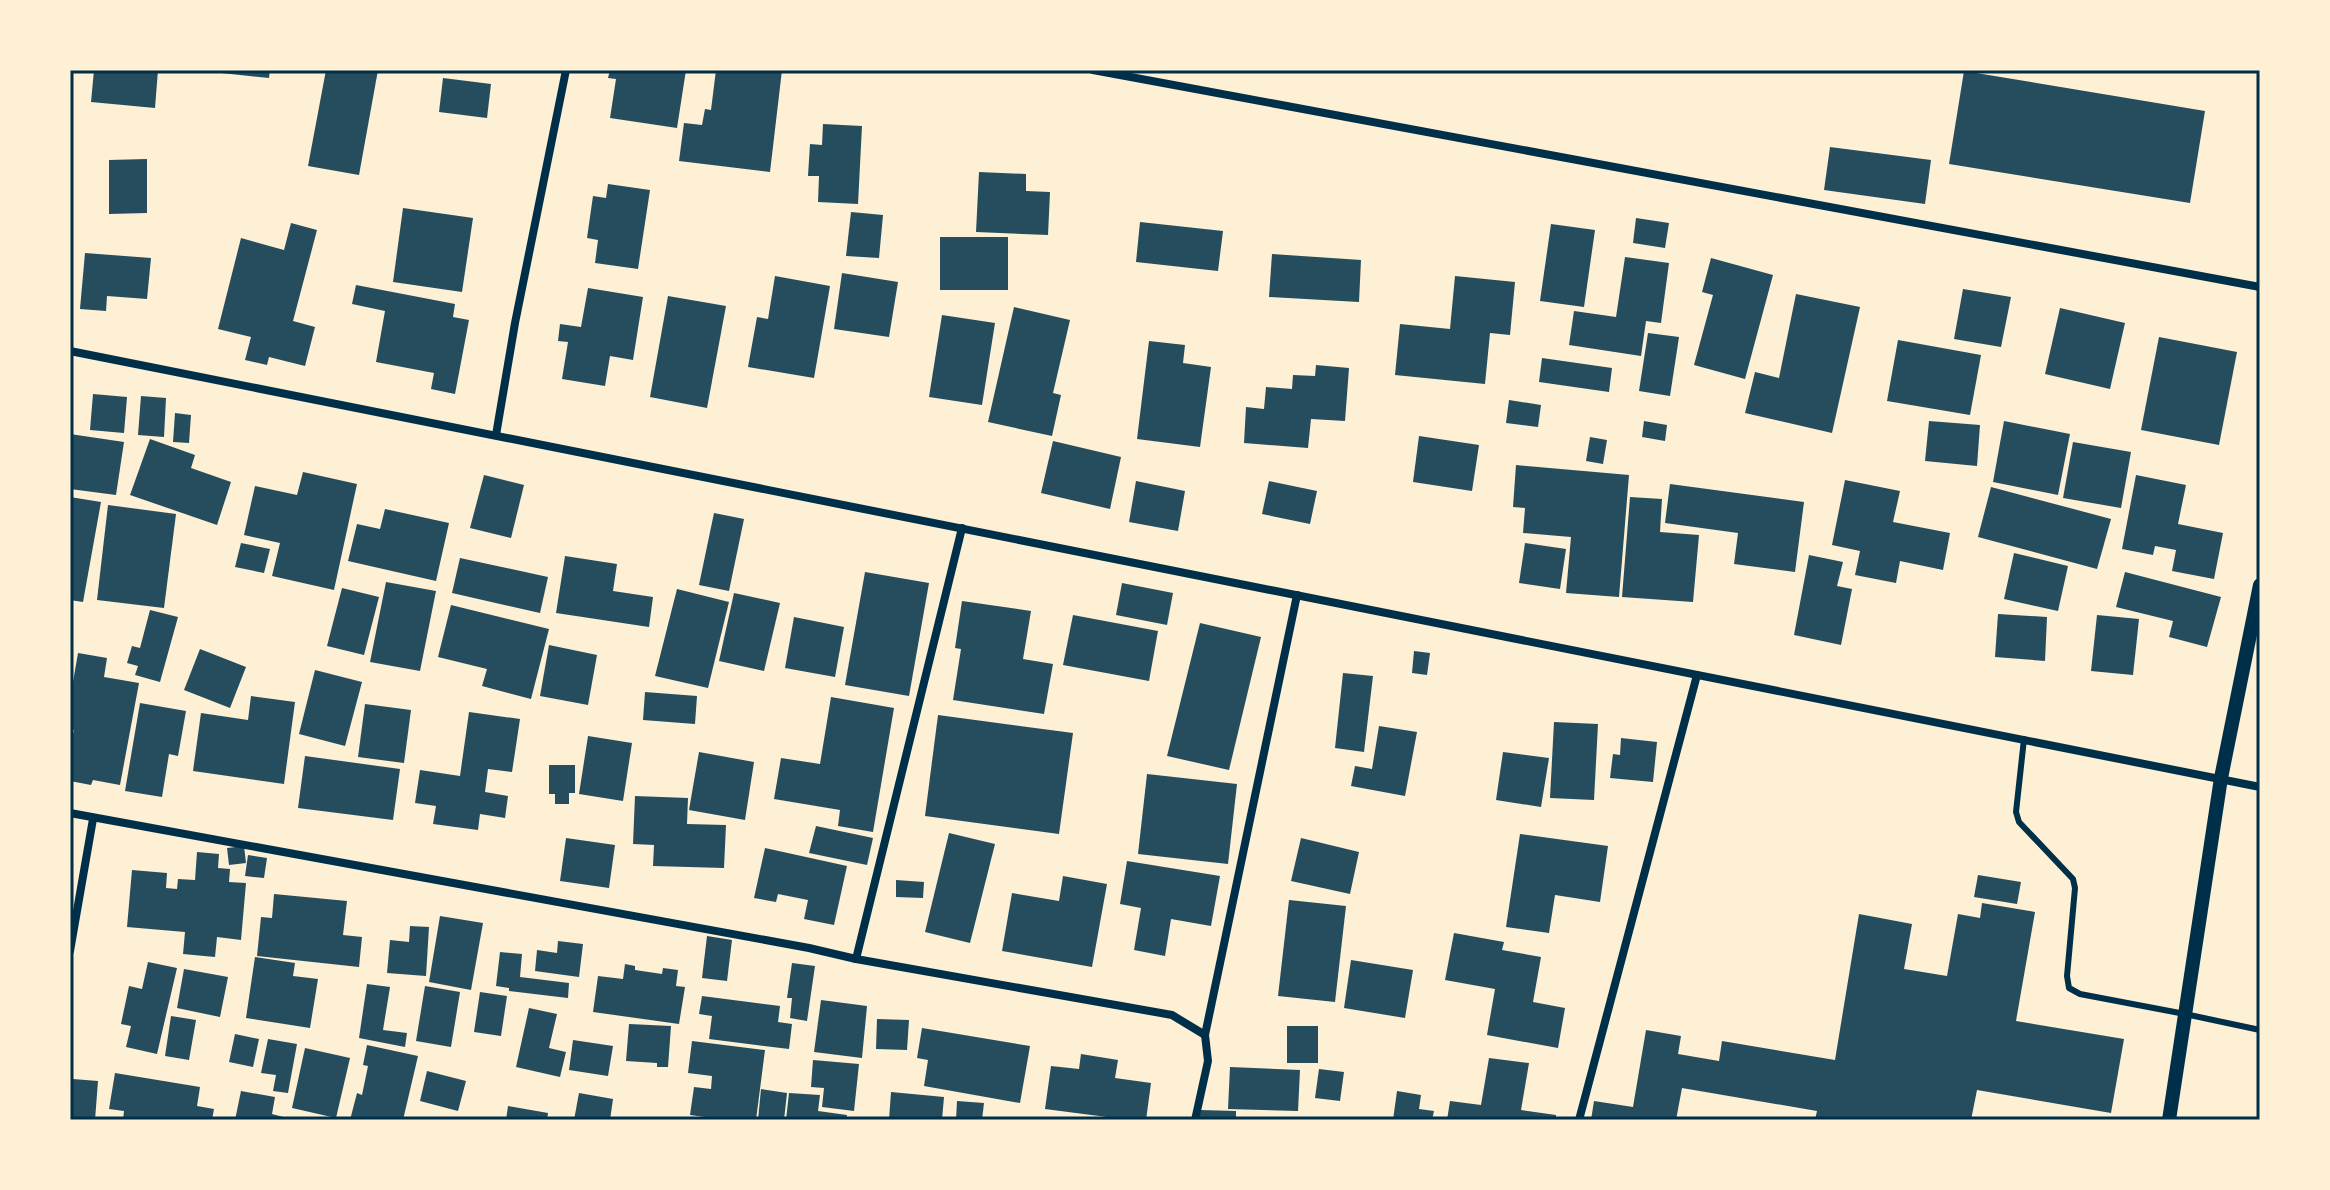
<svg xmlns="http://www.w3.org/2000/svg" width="2330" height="1190" viewBox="0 0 2330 1190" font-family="Cabin,sans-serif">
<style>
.building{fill:#264d5e}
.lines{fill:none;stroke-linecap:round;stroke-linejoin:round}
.service{stroke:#003049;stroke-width:6}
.minor{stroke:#003049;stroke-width:8}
.tertiary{stroke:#003049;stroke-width:14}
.neatline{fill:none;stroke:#003049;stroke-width:3}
</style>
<rect width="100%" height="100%" fill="#fdf0d5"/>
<g class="building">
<path d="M94,70H158L155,108L91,102Z"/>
<path d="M213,70H270L269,78L212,72Z"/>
<path d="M326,70H378L359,175L308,166Z"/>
<path d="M610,70H686L677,128L610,118L616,79L608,78Z"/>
<path d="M716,70H782L770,172L679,161L684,123L702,125L705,109L711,110Z"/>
<path d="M1964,71L2205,111L2190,203L1949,164Z"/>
<path d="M443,78L491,84L487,118L439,112Z"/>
<path d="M823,124L862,126L858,204L818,202L819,176H808L810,144L822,145Z"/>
<path d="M1830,147L1931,160L1925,204L1824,190Z"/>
<path d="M147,159V213L109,214V160Z"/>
<path d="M979,172L1026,174V191L1050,192L1048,235L976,232Z"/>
<path d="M608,184L650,190L638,269L595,263L598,240L587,238L593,196L606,198Z"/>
<path d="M403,208L473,218L462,292L393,282Z"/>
<path d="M851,212L883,215L879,258L846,256Z"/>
<path d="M1636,218L1669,223L1665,248L1633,243Z"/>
<path d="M1140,222L1223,231L1218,271L1136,262Z"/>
<path d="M291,223L317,230L293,321L315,327L305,366L269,357L267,365L245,360L251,337L218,329L241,238L284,250Z"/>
<path d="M1551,224L1595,230L1584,307L1540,301Z"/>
<rect x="940" y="237" width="68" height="53"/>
<path d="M85,253L151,258L147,299L107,296L106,311L80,309Z"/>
<path d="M1272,254L1361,260L1359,302L1269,297Z"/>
<path d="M1625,257L1669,263L1661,323L1646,321L1641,356L1569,345L1574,311L1616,317Z"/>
<path d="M1711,258L1773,275L1745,379L1694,365L1713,295L1702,292Z"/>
<path d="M842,273L898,282L889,337L834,329Z"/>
<path d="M775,276L830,286L814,378L748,367L757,317L768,319Z"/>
<path d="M1455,276L1515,282L1510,335L1490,333L1485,384L1395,375L1400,324L1450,329Z"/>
<path d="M356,285L455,304L453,317L469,320L455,394L431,389L434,373L376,362L385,311L352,304Z"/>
<path d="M588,288L643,297L633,360L610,356L605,386L562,379L568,342L558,341L560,324L581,327Z"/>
<path d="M1963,289L2011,297L2001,347L1954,339Z"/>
<path d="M1796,294L1860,307L1832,433L1745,413L1755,372L1779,378Z"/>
<path d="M668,296L726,306L707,408L650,397Z"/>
<path d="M1014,307L1070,320L1053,393L1061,395L1052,436L988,422Z"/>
<path d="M2060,308L2125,323L2110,389L2045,374Z"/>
<path d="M942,315L995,323L982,405L929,397Z"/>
<path d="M1648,333L1679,337L1670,396L1639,391Z"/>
<path d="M2159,337L2237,352L2219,445L2141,430Z"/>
<path d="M1898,340L1981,355L1970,415L1887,401Z"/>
<path d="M1149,341L1185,345L1183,363L1211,367L1200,447L1137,439Z"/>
<path d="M1542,358L1612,368L1609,392L1539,382Z"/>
<path d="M1316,365L1349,368L1345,421L1311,419L1308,448L1244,443L1246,407L1264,409L1266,387L1292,389L1293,375L1315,376Z"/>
<path d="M93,394L127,397L124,433L90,430Z"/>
<path d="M141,396L166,398L164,437L138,435Z"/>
<path d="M1509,400L1541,405L1538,427L1506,423Z"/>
<path d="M175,413L191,415L189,443L173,442Z"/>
<path d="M1644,421L1667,425L1665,441L1642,437Z"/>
<path d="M1929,421L1980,425L1977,466L1925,461Z"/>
<path d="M2004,421L2070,434L2058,495L1993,482Z"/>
<path d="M70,434L124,442L116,495L70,489Z"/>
<path d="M1419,436L1479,445L1472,491L1413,482Z"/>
<path d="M1590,437L1607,440L1603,464L1586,461Z"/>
<path d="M150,439L195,455L191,468L231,482L217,525L130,495Z"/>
<path d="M1053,441L1121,457L1110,509L1041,493Z"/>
<path d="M2073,442L2131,452L2121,508L2063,498Z"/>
<path d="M1516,465L1629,475L1619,597L1566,593L1571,537L1523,533L1525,508L1513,507Z"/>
<path d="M303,472L357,484L334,590L272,576L280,543L244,535L255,486L297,495Z"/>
<path d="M484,475L524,485L511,538L470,528Z"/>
<path d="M2136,475L2186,485L2178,524L2223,533L2214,579L2172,571L2176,550L2155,546L2153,555L2122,549Z"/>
<path d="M1845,480L1900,491L1893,522L1950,533L1943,570L1900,561L1896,583L1855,575L1860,551L1832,545Z"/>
<path d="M1136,481L1185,491L1178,531L1129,522Z"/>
<path d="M1269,481L1317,491L1310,524L1262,514Z"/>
<path d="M1670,484L1804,502L1795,572L1734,564L1738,533L1665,523Z"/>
<path d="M1991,487L2111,519L2097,569L1978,537Z"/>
<path d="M70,497L101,502L83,602L70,600Z"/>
<path d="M1630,497L1662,499L1660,532L1699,535L1693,602L1622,597Z"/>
<path d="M108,505L176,514L164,608L97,600Z"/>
<path d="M385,509L449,523L436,581L348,561L357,524L380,529Z"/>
<path d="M714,513L744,519L729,591L699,585Z"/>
<path d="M241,543L270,549L264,573L235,567Z"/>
<path d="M1525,543L1566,549L1560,589L1519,583Z"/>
<path d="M2014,553L2068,566L2058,611L2004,599Z"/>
<path d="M1809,555L1843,562L1837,586L1852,589L1841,645L1794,635Z"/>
<path d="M565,556L617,564L613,591L653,597L649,627L556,613Z"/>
<path d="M460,558L548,577L540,613L452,593Z"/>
<path d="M865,572L929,583L909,696L845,685Z"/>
<path d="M2125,572L2221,597L2207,647L2169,637L2173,621L2116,607Z"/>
<path d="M386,582L436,591L420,671L370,662Z"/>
<path d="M1122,583L1173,593L1167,625L1116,615Z"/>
<path d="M342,588L379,597L364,655L327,646Z"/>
<path d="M677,589L729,602L708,688L655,676Z"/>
<path d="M734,593L780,603L764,671L719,661Z"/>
<path d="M962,601L1031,611L1023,659L1053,664L1044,714L953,700L961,649L955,648Z"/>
<path d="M451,605L549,629L531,699L482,686L487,669L438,657Z"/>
<path d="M150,610L178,617L160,682L135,675L138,666L127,663L132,646L140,648Z"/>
<path d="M1998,614L2047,617L2045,661L1995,657Z"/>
<path d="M1073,615L1158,631L1149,681L1063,665Z"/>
<path d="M2097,615L2139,619L2133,675L2091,671Z"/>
<path d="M794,617L844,627L835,677L785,668Z"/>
<path d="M1200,623L1261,637L1229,770L1167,756Z"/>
<path d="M549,645L597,655L588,705L540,696Z"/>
<path d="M200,649L246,667L230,708L184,690Z"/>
<path d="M1414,651L1430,653L1427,675L1412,673Z"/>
<path d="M78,653L107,658L104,677L139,683L120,785L93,780L91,785L70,781V746L74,730L70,729V699Z"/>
<path d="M315,670L362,682L345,746L299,734Z"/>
<path d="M1343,673L1373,676L1364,752L1335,748Z"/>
<path d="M645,692L697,696L695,724L643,720Z"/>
<path d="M251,696L295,702L284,784L193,771L201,713L248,720Z"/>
<path d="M831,697L894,708L873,832L838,826L840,810L774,799L781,758L820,764Z"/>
<path d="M140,703L186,711L178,756L169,754L162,797L125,791Z"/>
<path d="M365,704L411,710L404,763L358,757Z"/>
<path d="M469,712L520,719L512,772L488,769L485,792L508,796L505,818L480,814L478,830L433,824L436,806L415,803L420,770L460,776Z"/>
<path d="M938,715L1073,733L1059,834L925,816Z"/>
<path d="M1554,722L1598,724L1594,800L1550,798Z"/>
<path d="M1379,726L1417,732L1405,796L1351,786L1355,766L1372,769Z"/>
<path d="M588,736L632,743L623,801L579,794Z"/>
<path d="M1621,738L1657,742L1653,782L1610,778L1613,754L1620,755Z"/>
<path d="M699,752L754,762L745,820L689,810Z"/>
<path d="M1503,752L1549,758L1541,807L1496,800Z"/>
<path d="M305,756L400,769L393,820L298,808Z"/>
<path d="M549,765H575V793H569V804H555V794H549Z"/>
<path d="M1147,774L1237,784L1228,864L1138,854Z"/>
<path d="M635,796L688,798L687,824L726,825L724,868L653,866L654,845L633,844Z"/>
<path d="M816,826L873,838L867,865L809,853Z"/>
<path d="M949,833L995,844L970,943L925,932Z"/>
<path d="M1520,834L1608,846L1600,902L1555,895L1549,933L1506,927Z"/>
<path d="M566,838L615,845L609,888L560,881Z"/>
<path d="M1301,838L1359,852L1350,894L1291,881Z"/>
<path d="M244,846L246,863L229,865L227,848Z"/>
<path d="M765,848L847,866L834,925L804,919L808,900L778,894L776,902L754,898Z"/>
<path d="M197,852L219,854L218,868L230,869L229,882L246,883L241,940L217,937L215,957L183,954L185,932L127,927L132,870L167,873L166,888L177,889L178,879L195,880Z"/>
<path d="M248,855L267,858L264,878L245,876Z"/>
<path d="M1127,861L1220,876L1211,926L1171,919L1165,956L1134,950L1141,908L1120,904Z"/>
<path d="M1978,875L2021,882L2017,904L1974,897Z"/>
<path d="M1063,876L1107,884L1092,967L1002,951L1012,893L1059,901Z"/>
<path d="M896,880L924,882L923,898L896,897Z"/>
<path d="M274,894L347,901L343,935L362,937L359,967L257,956L261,917L272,918Z"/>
<path d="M1289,900L1346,906L1335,1002L1278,996Z"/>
<path d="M1982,903L2035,912L2016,1021L2124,1039L2111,1113L1977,1090L1971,1120H1815L1817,1111L1682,1088L1676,1120H1591L1594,1101L1633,1107L1646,1030L1681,1036L1678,1054L1719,1061L1722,1041L1835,1060L1859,914L1912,924L1904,969L1947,976L1958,914L1980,918Z"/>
<path d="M440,916L483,923L471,990L429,982Z"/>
<path d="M410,926L429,927L426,976L387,973L390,940L409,942Z"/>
<path d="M1454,933L1504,942L1502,950L1541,957L1533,1002L1565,1008L1558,1048L1487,1035L1495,989L1445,980Z"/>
<path d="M707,936L732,940L727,981L702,978Z"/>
<path d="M558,941L583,944L579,977L535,971L537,950L557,953Z"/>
<path d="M500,952L522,954L520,977L569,983L568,998L509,991V988L496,986Z"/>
<path d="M255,957L295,963L293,976L318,979L310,1028L246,1018Z"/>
<path d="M1351,960L1413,970L1405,1018L1344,1008Z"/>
<path d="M148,962L177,968L157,1054L126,1047L131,1026L121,1024L129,986L142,989Z"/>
<path d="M792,963L815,966L807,1021L790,1018L792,998H787Z"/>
<path d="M625,964L635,966V970L662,974L663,968L678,970L676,986L685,987L679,1024L593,1012L598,976L623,979Z"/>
<path d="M184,969L228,977L220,1017L177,1008Z"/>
<path d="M367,984L390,987L383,1030L407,1033L405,1047L359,1038Z"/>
<path d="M425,986L460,992L451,1047L416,1041Z"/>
<path d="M480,992L507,996L501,1036L474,1032Z"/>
<path d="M702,996L780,1006L778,1022L792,1024L789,1049L709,1039L712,1016L699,1014Z"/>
<path d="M821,1000L867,1006L862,1058L814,1052Z"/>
<path d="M529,1008L557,1014L549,1048L566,1052L560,1077L516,1067Z"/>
<path d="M171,1016L196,1020L189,1060L165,1056Z"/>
<path d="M877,1019L909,1020L907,1050L876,1049Z"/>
<path d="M629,1024L671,1026L668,1067H657V1063L626,1061Z"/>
<rect x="1287" y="1026" width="31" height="37"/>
<path d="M922,1028L1030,1046L1020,1103L924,1086L928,1060L917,1058Z"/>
<path d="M235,1034L259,1039L253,1067L229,1062Z"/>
<path d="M268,1039L297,1044L288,1093L273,1091L276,1075L261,1073Z"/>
<path d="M573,1040L613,1046L608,1076L569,1070Z"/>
<path d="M692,1041L765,1050L756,1120H727L690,1115L694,1087L711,1089L712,1076L688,1073Z"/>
<path d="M367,1045L418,1056L403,1120H350L357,1093L362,1095L368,1066L363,1065Z"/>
<path d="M305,1048L350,1058L336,1118L292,1108Z"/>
<path d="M1081,1054L1118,1060L1115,1078L1151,1083L1146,1120H1130L1045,1109L1051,1066L1079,1069Z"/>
<path d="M1489,1058L1529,1063L1521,1110L1556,1115V1120H1447L1450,1101L1481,1105Z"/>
<path d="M813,1060L859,1064L854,1111L822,1107L824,1088L811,1087Z"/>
<path d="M1230,1067L1300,1070L1298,1111L1228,1109Z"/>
<path d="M1319,1069L1344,1072L1340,1101L1315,1098Z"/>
<path d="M427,1071L466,1081L458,1111L420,1101Z"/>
<path d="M115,1073L200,1087L197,1106L214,1109L212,1120H123L124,1111L109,1109Z"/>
<path d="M73,1079L98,1081L95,1120H70Z"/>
<path d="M761,1089L787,1093L784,1120H758Z"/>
<path d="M241,1091L275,1097L272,1114L295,1120H235Z"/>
<path d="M1397,1091L1421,1095L1419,1109L1434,1111L1432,1120H1393Z"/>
<path d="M891,1092L944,1097L942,1120H889Z"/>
<path d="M579,1093L613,1099L610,1120H574Z"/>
<path d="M789,1093L820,1095L818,1111L847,1115L846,1120H786Z"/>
<path d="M957,1101L984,1103L982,1120H956Z"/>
<path d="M508,1106L548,1113L547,1120H506Z"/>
<path d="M1200,1110L1236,1111V1120H1199Z"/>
</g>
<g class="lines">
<path class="service" d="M2024,739L2016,812L2019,822L2073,879L2075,888L2067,976L2069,988L2080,994L2185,1014L2260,1030"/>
<g class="minor">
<path d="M1093,70L2260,287"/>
<path d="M70,351L2260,787"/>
<path d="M496,435L515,323L566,70"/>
<path d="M70,813L809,948L856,959L1172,1015L1205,1035L1208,1061L1195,1120"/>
<path d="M70,951L93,819"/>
<path d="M856,959L962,528"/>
<path d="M1205,1035L1297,595"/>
<path d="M1579,1120L1697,675"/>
</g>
<path class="tertiary" d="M2169,1120L2221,778L2260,585"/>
</g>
<rect width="2330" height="1190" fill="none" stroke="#fdf0d5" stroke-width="144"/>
<rect x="72" y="72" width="2186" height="1046" class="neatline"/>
</svg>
